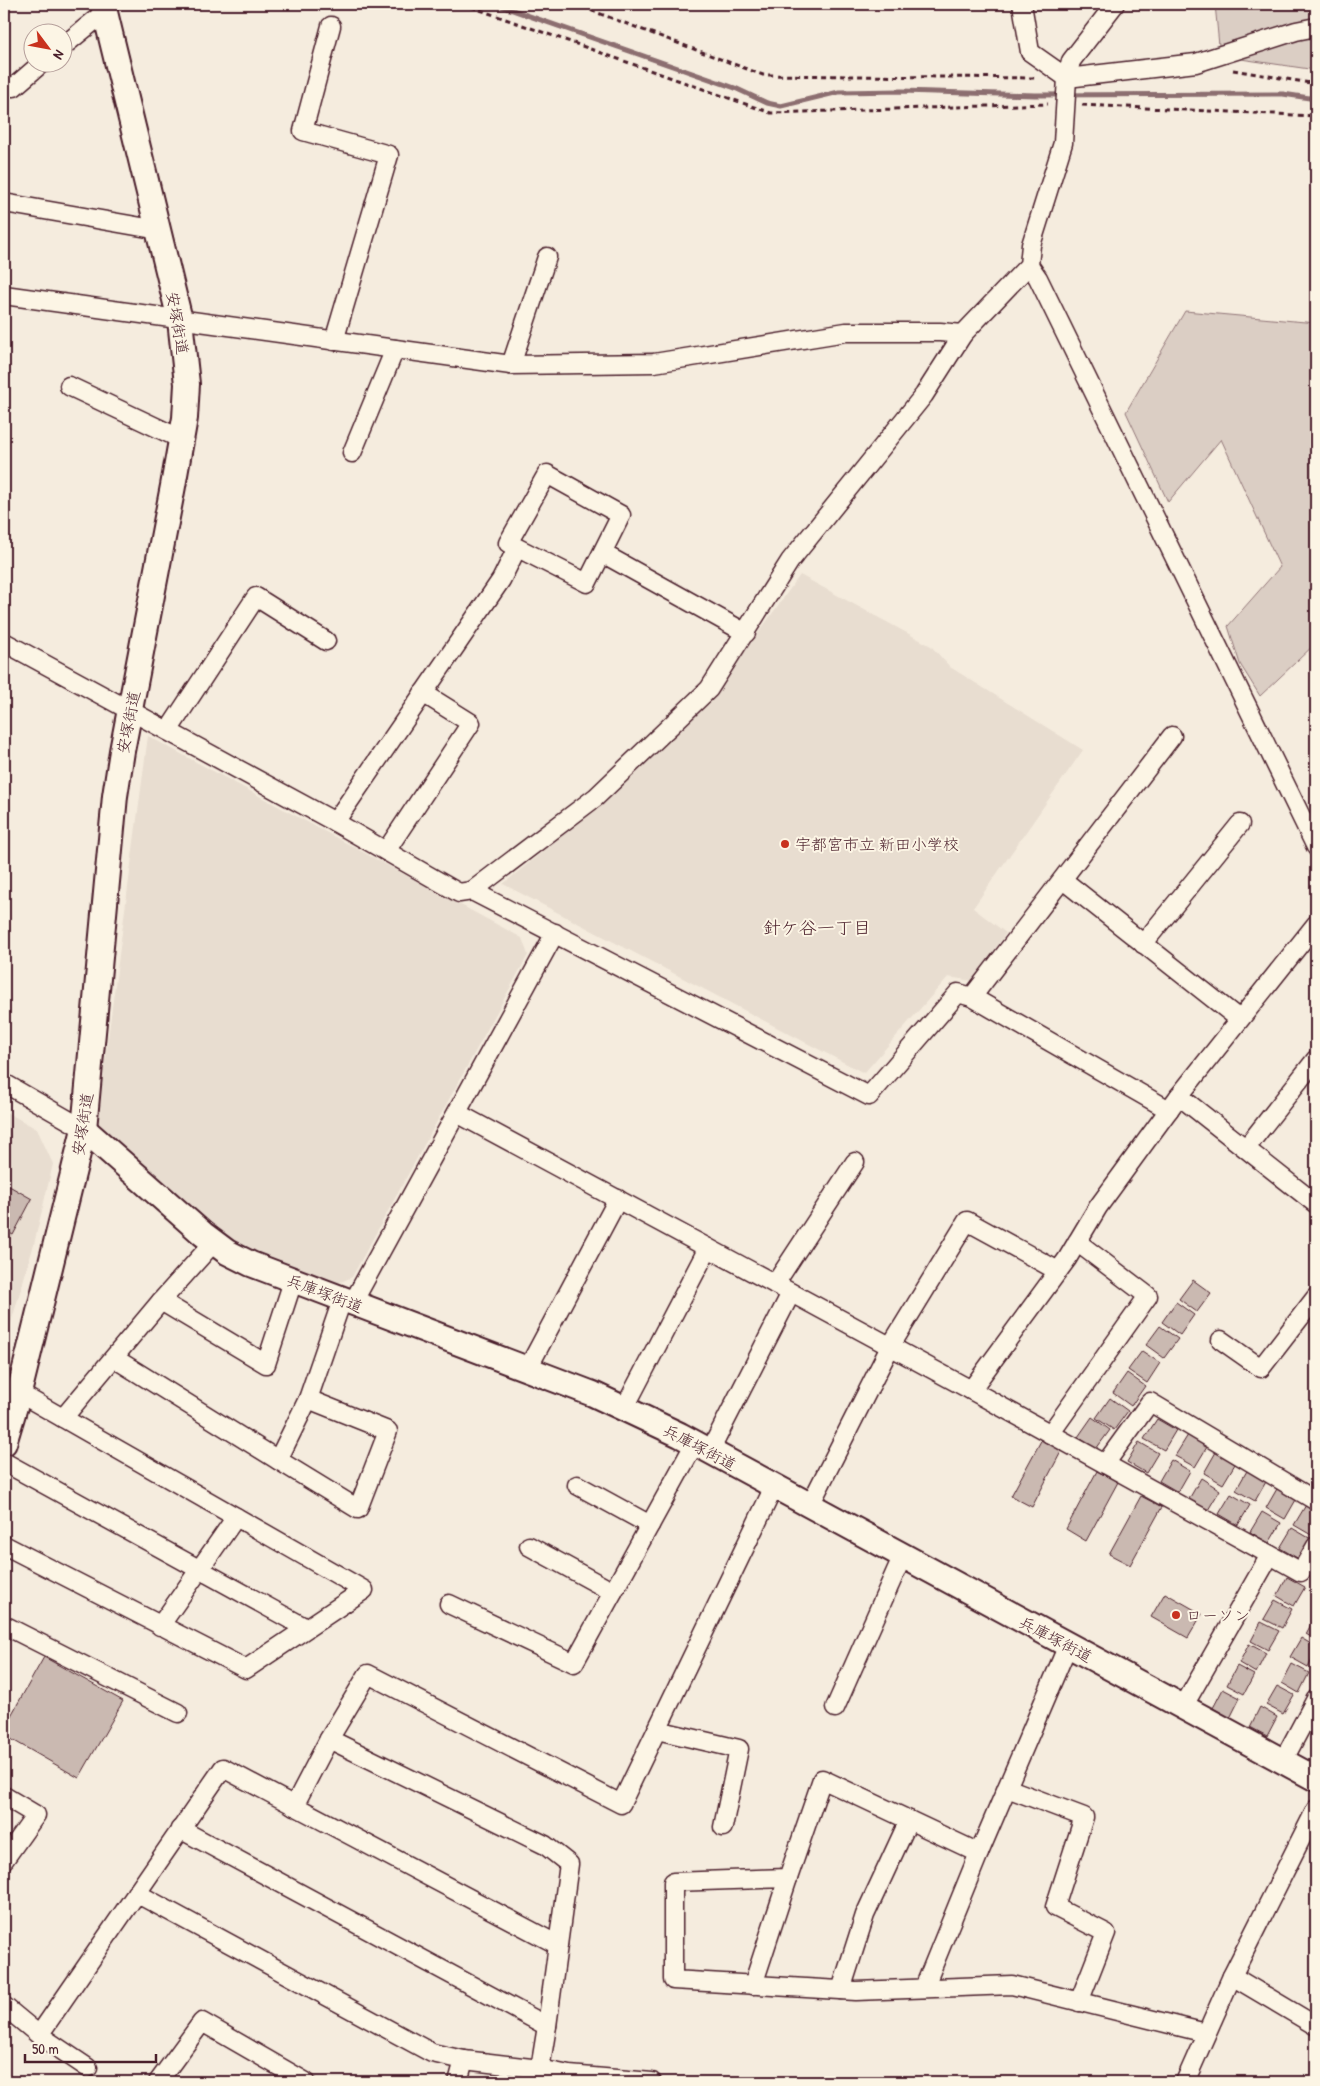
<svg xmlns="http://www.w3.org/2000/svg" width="1320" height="2086" viewBox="0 0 1320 2086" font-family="'Patrick Hand','Klee One',sans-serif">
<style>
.built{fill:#e8ddd0}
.green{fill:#dbcec4;stroke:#927678}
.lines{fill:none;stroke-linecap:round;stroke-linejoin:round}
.stream{stroke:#8c6e70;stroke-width:5}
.building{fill:#cab9b1;stroke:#4a1f2b}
.street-casing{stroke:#4a1f2b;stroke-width:21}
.secondary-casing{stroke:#4a1f2b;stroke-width:28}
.path{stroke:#4a1f2b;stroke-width:3;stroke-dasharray:5 4;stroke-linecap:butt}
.street{stroke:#fcf5e5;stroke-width:18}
.secondary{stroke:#fcf5e5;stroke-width:24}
.poi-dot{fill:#c8321e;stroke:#fcf5e5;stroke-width:2}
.labels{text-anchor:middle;stroke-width:4;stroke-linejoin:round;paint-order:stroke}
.street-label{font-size:16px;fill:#4a1f2b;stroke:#fcf5e5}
.poi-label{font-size:16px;fill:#4a1f2b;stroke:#fcf5e5;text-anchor:start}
.neighbourhood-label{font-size:18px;fill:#4a1f2b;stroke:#fcf5e5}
</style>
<rect width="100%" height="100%" fill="#f5ecde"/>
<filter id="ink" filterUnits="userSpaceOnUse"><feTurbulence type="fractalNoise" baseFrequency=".02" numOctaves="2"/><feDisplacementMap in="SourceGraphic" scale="10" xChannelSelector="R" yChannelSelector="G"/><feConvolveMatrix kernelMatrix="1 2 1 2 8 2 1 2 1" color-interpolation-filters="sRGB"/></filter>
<g filter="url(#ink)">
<g class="built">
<path d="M800,575L931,646L950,667L1083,750L973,908L1006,933L973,981L948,977L864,1073L503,884L601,804L704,708Z"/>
<path d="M148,736L522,938L528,955L352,1277L332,1286L256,1255L218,1233L96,1129Z"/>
<path d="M4,1111L37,1129L53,1164L34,1244L4,1347Z"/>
</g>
<g class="green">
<path d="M1215,4H1316V70L1220,56Z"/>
<path d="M1185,311L1316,323V643L1260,696L1240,664L1228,626L1280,567L1221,439L1168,502L1126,412Z"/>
</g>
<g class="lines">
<path class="stream" d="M495,4L735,88L767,103L781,106L839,92L902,91L1035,95L1283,94L1316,99"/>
</g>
<g class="building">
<path d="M4,1183L32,1199L13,1235L4,1230Z"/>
<path d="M1193,1280L1211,1293L1197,1312L1179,1299Z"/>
<path d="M1176,1302L1194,1315L1180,1335L1162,1322Z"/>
<path d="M1160,1326L1178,1339L1164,1358L1146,1345Z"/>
<path d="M1142,1351L1160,1363L1147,1383L1128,1370Z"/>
<path d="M1127,1373L1145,1386L1131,1406L1113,1393Z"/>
<path d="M1110,1398L1128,1411L1114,1430L1096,1418Z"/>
<path d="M1092,1417L1110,1430L1096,1449L1078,1437Z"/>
<path d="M1157,1419L1176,1430L1164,1450L1144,1439Z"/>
<path d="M1188,1435L1207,1447L1195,1467L1175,1456Z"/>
<path d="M1043,1437L1063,1448L1032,1507L1011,1496Z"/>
<path d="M1139,1442L1158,1453L1146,1473L1127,1462Z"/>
<path d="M1216,1452L1235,1464L1223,1484L1204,1473Z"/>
<path d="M1171,1460L1190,1471L1178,1492L1159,1481Z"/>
<path d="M1248,1469L1267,1480L1255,1501L1236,1490Z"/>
<path d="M1097,1471L1118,1482L1086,1541L1066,1529Z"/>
<path d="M1201,1478L1220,1490L1208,1510L1189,1499Z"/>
<path d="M1278,1487L1297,1498L1285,1519L1266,1508Z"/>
<path d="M1231,1494L1250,1505L1238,1525L1219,1514Z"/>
<path d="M1141,1496L1162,1507L1130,1565L1109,1554Z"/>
<path d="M1306,1505L1316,1511V1530L1313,1536L1294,1525Z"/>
<path d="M1262,1512L1281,1523L1269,1543L1250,1532Z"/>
<path d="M1292,1528L1311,1539L1299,1559L1280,1548Z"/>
<path d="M1287,1577L1305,1587L1294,1606L1277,1596Z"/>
<path d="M1165,1593L1202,1614L1188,1638L1151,1617Z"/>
<path d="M1275,1600L1292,1609L1282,1628L1264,1619Z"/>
<path d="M1316,1615V1640L1306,1634Z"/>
<path d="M1261,1622L1279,1631L1268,1650L1251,1641Z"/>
<path d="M1301,1638L1316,1647V1651L1308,1667L1290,1657Z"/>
<path d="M1249,1644L1266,1653L1256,1673L1239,1663Z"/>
<path d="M44,1657L123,1701L79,1778L4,1735V1728Z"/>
<path d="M1292,1664L1309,1673L1299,1693L1282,1683Z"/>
<path d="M1237,1666L1254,1675L1244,1694L1227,1685Z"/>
<path d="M1277,1686L1294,1695L1283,1714L1266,1705Z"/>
<path d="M1223,1689L1240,1698L1230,1718L1213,1708Z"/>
<path d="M1260,1707L1277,1717L1267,1736L1250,1727Z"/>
</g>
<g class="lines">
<defs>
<g id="street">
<path d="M1022,4L1030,52L1067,78L1196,63L1296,31L1316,27"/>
<path d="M331,26L303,131L389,155L334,341"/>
<path d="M62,47L105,12"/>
<path d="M4,87H14L43,62"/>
<path d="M4,203L159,230"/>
<path d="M1029,265L1038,278L1316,847"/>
<path d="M4,295L511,365L654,363L846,332H940L963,334L1029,265L1031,245L1063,143L1067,78L1071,61L1115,4"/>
<path d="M963,334L924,395L790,561L709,689L596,797L472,891L869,1096L958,993L972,997L1169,1110"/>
<path d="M511,365L547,257"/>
<path d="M69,386L181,439"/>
<path d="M352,453L395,349"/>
<path d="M602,553L587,583L508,543L547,474L621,515L602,553L746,633"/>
<path d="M4,642L335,822L459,893L472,891"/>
<path d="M168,731L256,597L326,641"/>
<path d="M335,822L501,580L517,548"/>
<path d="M386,851L471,723L423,693"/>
<path d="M1063,880L1239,1019"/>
<path d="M1143,944L1240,824"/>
<path d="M972,997L1172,736"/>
<path d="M4,1083L84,1129"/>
<path d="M1179,1096L1316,1204"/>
<path d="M457,1113L775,1284"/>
<path d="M1246,1148L1316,1059"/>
<path d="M855,1162L775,1284L971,1390L1067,1259L1098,1207L1179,1096L1316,924"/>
<path d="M161,1301L266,1364L293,1281"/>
<path d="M352,1304L555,933"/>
<path d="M1221,1340L1261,1368L1316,1297"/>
<path d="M114,1358L278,1460L308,1399L342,1300"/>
<path d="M527,1370L618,1199"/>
<path d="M971,1390L1301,1572L1316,1546"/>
<path d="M624,1409L708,1248"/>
<path d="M63,1418L161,1301L214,1242"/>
<path d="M1050,1434L1148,1296L1077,1242"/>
<path d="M710,1451L791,1293"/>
<path d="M278,1460L358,1509L388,1431L308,1399"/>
<path d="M4,1462L306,1628"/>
<path d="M1105,1464L1150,1402L1316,1501"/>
<path d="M577,1485L650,1525"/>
<path d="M810,1505L890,1347L967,1221L1058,1271"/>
<path d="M4,1545L246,1669L364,1590L19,1393"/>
<path d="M529,1546L613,1592"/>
<path d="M449,1604L574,1663L695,1443"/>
<path d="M4,1625L178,1713"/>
<path d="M160,1626L236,1517"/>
<path d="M1068,1645L979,1853L822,1779L788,1878L673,1882V1980L856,1991L1012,1985L1206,2033"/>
<path d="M1183,1707L1270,1555"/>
<path d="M835,1708L903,1555"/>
<path d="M657,1730L739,1749L723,1827"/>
<path d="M1283,1761L1316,1699"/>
<path d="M1007,1788L1084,1817L1055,1907L1106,1933L1079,2002"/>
<path d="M4,1796L36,1815L4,1860"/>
<path d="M294,1806L329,1739"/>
<path d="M180,1829L547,2026L540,2069"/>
<path d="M136,1893L432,2053L464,2060L540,2069L569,2075L652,2082"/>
<path d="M1232,1976L1316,1809"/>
<path d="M753,1985L788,1878"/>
<path d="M924,1988L979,1853"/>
<path d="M841,1990L865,1915L909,1820"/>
<path d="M4,2006L39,2035L88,2068"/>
<path d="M547,2026L569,1864L545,1845L329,1739L368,1674L621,1804L774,1487"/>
<path d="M39,2035L223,1768L558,1945"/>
<path d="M158,2082L202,2022L306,2082"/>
<path d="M458,2082L464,2060"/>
<path d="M1185,2082L1232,1976L1316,2026"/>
</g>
<g id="secondary">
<path d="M84,1129L203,1234L227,1252L251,1264L593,1394L680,1435L1316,1779"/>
<path d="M4,1443L19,1393L84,1129L115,796L122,751L173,486L185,418L187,384L180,320L103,4"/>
</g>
</defs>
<use href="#street" class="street-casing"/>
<use href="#secondary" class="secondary-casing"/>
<g class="path">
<path d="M463,4L771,113L1048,104"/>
<path d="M574,4L763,75L1036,78"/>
<path d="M1233,70L1316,84"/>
<path d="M1082,105L1316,116"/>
</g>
<use href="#street" class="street"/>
<use href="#secondary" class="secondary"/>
</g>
</g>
<g class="poi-dot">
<circle cx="785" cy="844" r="5"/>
<circle cx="1176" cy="1615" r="5"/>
</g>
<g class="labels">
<g class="street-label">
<text transform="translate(178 323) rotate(80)" y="6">安塚街道</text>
<text transform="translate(128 722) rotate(-79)" y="6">安塚街道</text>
<text transform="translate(82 1124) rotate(-81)" y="6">安塚街道</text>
<text transform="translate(325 1293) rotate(21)" y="6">兵庫塚街道</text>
<text transform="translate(700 1447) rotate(28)" y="6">兵庫塚街道</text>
<text transform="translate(1056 1639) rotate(28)" y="6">兵庫塚街道</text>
</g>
<g class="poi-label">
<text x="795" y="850">宇都宮市立 新田小学校</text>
<text x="1186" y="1621">ローソン</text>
</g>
<g class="neighbourhood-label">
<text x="817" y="934">針ケ谷一丁目</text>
</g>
</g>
<rect width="1320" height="2086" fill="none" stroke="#fcf5e5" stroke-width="20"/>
<rect x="10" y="10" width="1300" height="2066" fill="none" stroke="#4a1f2b" stroke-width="2" filter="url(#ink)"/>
<g transform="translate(48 48) rotate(122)"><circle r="24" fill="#fcf5e5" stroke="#b59f9b"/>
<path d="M0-4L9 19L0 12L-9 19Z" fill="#c8321e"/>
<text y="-8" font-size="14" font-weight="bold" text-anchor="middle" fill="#4a1f2b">N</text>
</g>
<path d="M25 2054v8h131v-8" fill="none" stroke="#4a1f2b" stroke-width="2.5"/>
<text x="32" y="2054" font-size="15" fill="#4a1f2b" stroke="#fcf5e5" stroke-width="4" paint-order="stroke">50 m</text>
</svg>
